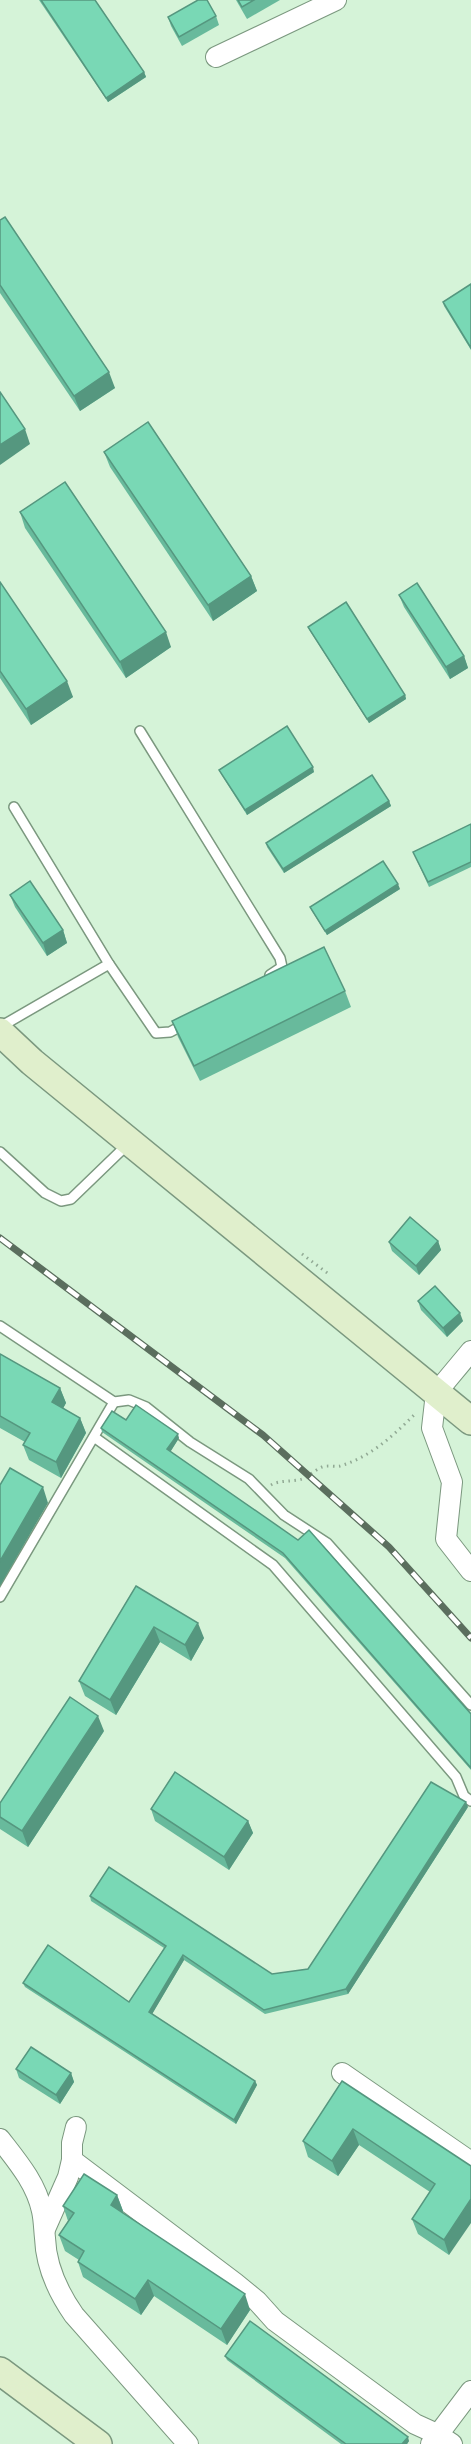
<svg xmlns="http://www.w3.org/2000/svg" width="471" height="2444" viewBox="0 0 471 2444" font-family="Helvetica,sans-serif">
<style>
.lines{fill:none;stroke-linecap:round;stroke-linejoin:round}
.lane-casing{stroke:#7b987f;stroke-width:12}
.street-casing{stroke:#7b987f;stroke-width:22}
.secondary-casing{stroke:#7b987f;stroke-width:30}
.path{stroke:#91a994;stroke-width:3;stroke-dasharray:1.5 4.5;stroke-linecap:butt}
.lane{stroke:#fff;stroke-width:9}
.street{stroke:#fff;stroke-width:20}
.secondary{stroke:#e0efcc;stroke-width:27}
.rail-casing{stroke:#5b6e5e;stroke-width:7}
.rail{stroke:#fff;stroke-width:4.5;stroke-dasharray:14;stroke-linecap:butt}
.wall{fill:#68ba9c}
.shaded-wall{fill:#55977f}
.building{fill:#79d8b5;stroke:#55977f;stroke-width:1.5}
</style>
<rect width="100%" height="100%" fill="#d5f3d8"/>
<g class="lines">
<defs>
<g id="lane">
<path d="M140,731L280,958L282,967L270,975"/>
<path d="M14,807L109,964"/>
<path d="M0,1027L109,964L156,1033L170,1032L185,1024"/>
<path d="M0,1152L45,1193L61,1201L71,1199L129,1143"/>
<path d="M0,1326L114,1402L129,1400L146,1407L190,1442L249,1479L284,1515L327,1543L471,1705"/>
<path d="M94,1437L273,1565L456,1777L464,1796L471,1801"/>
<path d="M0,1597L114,1402"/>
</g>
<g id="street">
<path d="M216,57L336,0"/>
<path d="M471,1351L436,1393L432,1428L452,1482L446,1539L471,1571"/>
<path d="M342,2073L471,2162"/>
<path d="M0,2139C17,2161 36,2183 42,2211C44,2220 44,2229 45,2238C46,2267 58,2292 74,2315L188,2444"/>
<path d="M72,2160V2143L76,2127"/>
<path d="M45,2229L68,2177L72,2160L235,2283L257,2301L275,2321L415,2424L437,2434L452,2444"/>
<path d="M431,2444L471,2391"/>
</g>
<g id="secondary">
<path d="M0,1032L32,1062L471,1421"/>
<path d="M0,2371L98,2444"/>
</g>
</defs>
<use href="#lane" class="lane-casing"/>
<use href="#street" class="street-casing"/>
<use href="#secondary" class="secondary-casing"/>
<g class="path">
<path d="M302,1254L330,1275"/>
<path d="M271,1485C279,1480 292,1482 302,1479C309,1476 315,1470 322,1467C328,1465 335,1467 340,1466C371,1457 394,1435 416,1413"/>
</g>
<use href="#lane" class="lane"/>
<use href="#street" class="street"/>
<use href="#secondary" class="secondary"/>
<defs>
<path id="rail" d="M0,1238L263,1435L389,1547L471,1638"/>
</defs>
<use href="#rail" class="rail-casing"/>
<use href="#rail" class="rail"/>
</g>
<g class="wall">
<path d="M39,0H95L144,72L146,77L108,102Z"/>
<path d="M236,0H280L247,19Z"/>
<path d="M216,16L219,25L182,46L171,26L168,17Z"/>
<path d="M0,220L115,388L80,411L0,293Z"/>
<path d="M471,284V350L444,306L443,302Z"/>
<path d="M104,452L251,576L257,591L213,621L110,467Z"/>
<path d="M20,512L171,647L126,678L25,528Z"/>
<path d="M0,582L73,697L31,725L0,678Z"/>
<path d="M399,595L464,656L468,668L450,679L404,607Z"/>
<path d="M308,627L405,695L406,699L369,723L310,631Z"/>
<path d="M219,770L314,772L247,815L221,774Z"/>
<path d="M389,801L391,806L284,873L267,847L266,843Z"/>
<path d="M471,824V867L429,887L413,852Z"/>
<path d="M400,889L327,935L312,911L310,907Z"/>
<path d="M10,895L63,930L67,943L47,956L15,907Z"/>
<path d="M345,991L351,1007L200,1081L178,1037L172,1021Z"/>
<path d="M438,1241L441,1250L419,1275L392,1251L389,1242Z"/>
<path d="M418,1301L463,1321L447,1337L421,1310Z"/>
<path d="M0,1354L60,1388L66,1403L63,1408L80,1418L86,1433L61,1478L29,1460L23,1445L25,1442L0,1428Z"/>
<path d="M126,1420L179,1438L170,1452L471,1714V1770L285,1558L102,1432L101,1428Z"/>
<path d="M136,1586L204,1638L191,1661L160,1642L116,1715L85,1696L79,1681Z"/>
<path d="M104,1731L28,1847L0,1829V1803Z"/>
<path d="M468,1807L348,1994L265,2014L184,1960L152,2014L255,2081L257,2085L236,2124L25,1987L23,1983L129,2002L164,1948L91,1901L90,1896L272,1974L308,1969Z"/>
<path d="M151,1809L248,1821L253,1833L229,1870L155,1821Z"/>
<path d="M16,2069L71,2073L74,2082L60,2104L19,2078Z"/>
<path d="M342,2081L471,2166L449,2255L418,2234L412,2219L430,2192L359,2145L338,2176L308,2157L303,2141Z"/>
<path d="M117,2195L123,2211L122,2213L250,2310L227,2345L154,2296L141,2315L83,2277L78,2262L79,2260L65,2251L59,2235L68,2221L63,2206Z"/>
<path d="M225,2356L409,2441L407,2444H341L227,2360Z"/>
</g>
<g class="shaded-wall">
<path d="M144,72L146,77L108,102L106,98Z"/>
<path d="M109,372L115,388L80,411L74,396Z"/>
<path d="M25,429L30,444L0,465V445Z"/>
<path d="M251,576L257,591L213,621L208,605Z"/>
<path d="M166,632L171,647L126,678L120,662Z"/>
<path d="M464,656L468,668L450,679L446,667Z"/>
<path d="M67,681L73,697L31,725L26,709Z"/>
<path d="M405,695L406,699L369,723L367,719Z"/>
<path d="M313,767L314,772L247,815L245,810Z"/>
<path d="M389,801L391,806L284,873L283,869Z"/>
<path d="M398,884L400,889L327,935L325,931Z"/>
<path d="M63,930L67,943L47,956L43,943Z"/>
<path d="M438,1241L441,1250L419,1275L416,1266Z"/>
<path d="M460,1313L463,1321L447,1337L443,1328Z"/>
<path d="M60,1388L66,1403L58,1418L52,1402Z"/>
<path d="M80,1418L86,1433L61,1478L56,1462Z"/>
<path d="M178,1434L179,1438L169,1454L167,1449Z"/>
<path d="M43,1487L48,1503L0,1586V1561Z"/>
<path d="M198,1623L204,1638L191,1661L185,1645Z"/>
<path d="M154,1627L160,1642L116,1715L110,1700Z"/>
<path d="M98,1716L104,1731L28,1847L22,1831Z"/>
<path d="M466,1802L468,1807L348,1994L346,1989Z"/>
<path d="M248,1821L253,1833L229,1870L224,1857Z"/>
<path d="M183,1955L184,1960L151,2016L149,2012Z"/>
<path d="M71,2073L74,2082L60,2104L56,2095Z"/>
<path d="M255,2081L257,2085L236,2124L234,2120Z"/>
<path d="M353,2129L359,2145L338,2176L332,2161Z"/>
<path d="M117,2195L123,2211L117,2221L111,2205Z"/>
<path d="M471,2199V2223L449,2255L444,2240Z"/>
<path d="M148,2280L154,2296L141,2315L135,2299Z"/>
<path d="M245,2294L250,2310L227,2345L221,2329Z"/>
<path d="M408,2437L409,2441L407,2444H402Z"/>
</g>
<g class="building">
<path d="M41,0H95L144,72L106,98Z"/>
<path d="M198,0H207L216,16L179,37L168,17Z"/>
<path d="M238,0H254L242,7Z"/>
<path d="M5,217L109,372L74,396L0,285V220Z"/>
<path d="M471,284V348L443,302Z"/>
<path d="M0,392L25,429L0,445Z"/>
<path d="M148,422L251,576L208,605L104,452Z"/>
<path d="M65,482L166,632L120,662L20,512Z"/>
<path d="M0,582L67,681L26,709L0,671Z"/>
<path d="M417,583L464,656L446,667L399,595Z"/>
<path d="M346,602L405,695L367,719L308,627Z"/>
<path d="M287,726L313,767L245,810L219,770Z"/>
<path d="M372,775L389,801L283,869L266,843Z"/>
<path d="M471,824V862L428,882L413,852Z"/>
<path d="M383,861L398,884L325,931L310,907Z"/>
<path d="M30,881L63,930L43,943L10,895Z"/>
<path d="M324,947L345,991L194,1066L172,1021Z"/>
<path d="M410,1217L438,1241L416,1266L389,1242Z"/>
<path d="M435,1286L460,1313L443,1328L418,1301Z"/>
<path d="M0,1354L60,1388L52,1402L80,1418L56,1462L23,1445L30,1433L0,1416Z"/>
<path d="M136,1405L178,1434L167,1449L298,1540L309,1530L471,1714V1768L283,1553L101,1428L112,1411L126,1420Z"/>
<path d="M10,1468L43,1487L0,1561V1485Z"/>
<path d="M136,1586L198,1623L185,1645L154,1627L110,1700L79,1681Z"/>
<path d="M70,1697L98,1716L22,1831L0,1817V1803Z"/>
<path d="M175,1772L248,1821L224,1857L151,1809Z"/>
<path d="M431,1782L466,1802L346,1989L264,2010L183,1955L149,2012L255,2081L234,2120L23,1983L48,1945L129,2002L166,1946L90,1896L109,1867L272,1974L308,1969Z"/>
<path d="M31,2047L71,2073L56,2095L16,2069Z"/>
<path d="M342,2081L471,2166V2199L444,2240L412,2219L435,2184L353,2129L332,2161L303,2141Z"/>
<path d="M84,2174L117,2195L111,2205L245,2294L221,2329L148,2280L135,2299L78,2262L84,2251L59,2235L74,2213L63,2206Z"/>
<path d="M250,2321L408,2437L402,2444H346L225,2356Z"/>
</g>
</svg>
